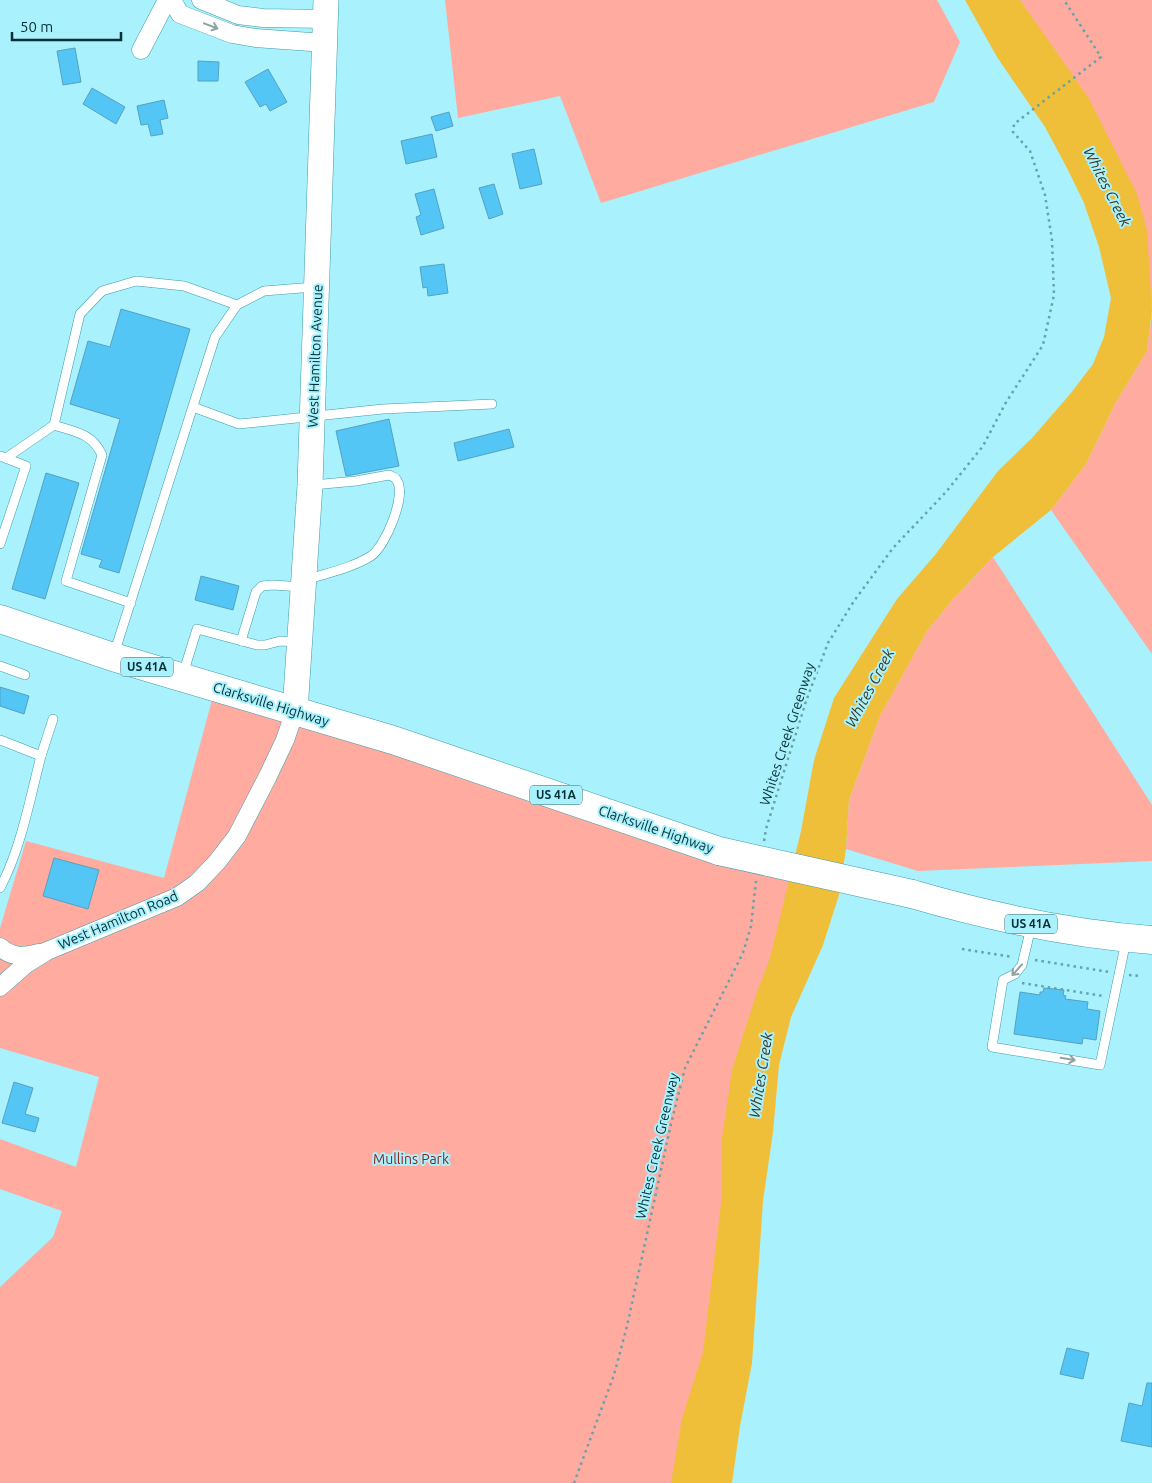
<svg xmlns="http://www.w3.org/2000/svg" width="1152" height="1483" viewBox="0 0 1152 1483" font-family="Ubuntu,sans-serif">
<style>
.green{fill:#ffab9f}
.water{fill:#efbf39}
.building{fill:#54c6f5;stroke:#54a1c2}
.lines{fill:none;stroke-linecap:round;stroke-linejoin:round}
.lane-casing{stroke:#3d9caa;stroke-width:10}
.street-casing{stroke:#3d9caa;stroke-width:19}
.secondary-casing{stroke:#3d9caa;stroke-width:26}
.primary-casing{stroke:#3d9caa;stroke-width:29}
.path{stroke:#66a2aa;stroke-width:2.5;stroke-dasharray:2.5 4;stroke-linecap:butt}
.lane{stroke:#fff;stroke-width:9}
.street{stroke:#fff;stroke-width:18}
.secondary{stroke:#fff;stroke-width:25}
.primary{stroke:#fff;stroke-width:28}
.primary-bridge-casing{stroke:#3d9caa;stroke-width:29;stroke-linecap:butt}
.primary-bridge{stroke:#fff;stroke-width:28}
.oneway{stroke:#8ea2a4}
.labels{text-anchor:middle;stroke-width:4;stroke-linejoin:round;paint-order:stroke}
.shield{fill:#a9f1fc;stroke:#366a71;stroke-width:1}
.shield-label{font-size:12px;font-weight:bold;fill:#053035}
.street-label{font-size:14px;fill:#053035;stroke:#a9f1fc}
.park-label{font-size:14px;fill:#90231d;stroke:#a9f1fc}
.water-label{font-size:15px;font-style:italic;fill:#3f3721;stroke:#a9f1fc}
</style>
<rect width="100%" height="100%" fill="#a9f1fc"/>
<g class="green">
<path d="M445,0H937L960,42L934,102L601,203L560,96L458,118Z"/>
<path d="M1020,0H1152V311L1149,278Z"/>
<path d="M1152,314V654L1051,510L1086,464L1115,404L1147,351Z"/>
<path d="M993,557L1152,805V861L918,871L846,849L849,800L880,716L927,631L954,598Z"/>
<path d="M212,700C408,760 605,816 800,876L689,1483H0V1287L53,1237L62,1211L0,1189V1139L76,1167L99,1077L0,1048V928L26,841L164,878Z"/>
</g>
<path class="water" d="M965,0H1020L1088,97L1137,194L1147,231L1152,311L1147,351L1115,404L1086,464L1051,510L993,557L954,598L927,631L880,716L849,800L846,849L839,895L823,945L791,1017L779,1065L773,1132L763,1201L752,1363L740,1426L732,1483H671L682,1419L703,1352L721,1204L722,1138L732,1070L756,995L770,958L801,831L814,760L834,698L897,599L935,555L998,471L1032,438L1071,393L1093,364L1104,337L1111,298L1099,247L1084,203L1067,168L1045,127L997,57Z"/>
<g class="building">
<path d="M75,48L81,82L63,85L57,51Z"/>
<path d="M198,61L219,62L218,81H198Z"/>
<path d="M268,69L287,102L270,111L266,104L260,107L245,82Z"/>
<path d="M92,88L125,107L116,124L83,104Z"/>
<path d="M164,100L168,118L160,120L163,134L151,136L148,124L141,125L137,106Z"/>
<path d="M449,112L453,126L436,131L431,117Z"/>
<path d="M432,134L437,157L406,164L401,141Z"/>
<path d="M534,149L542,184L520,189L512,154Z"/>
<path d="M494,184L503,214L489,219L479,188Z"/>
<path d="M434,189L444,228L421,235L416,217L421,215L415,194Z"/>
<path d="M444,264L448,293L428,296L427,287L423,288L420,267Z"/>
<path d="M121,309L190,329L119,573L99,567L102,560L81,554L120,419L70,404L88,341L110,347Z"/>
<path d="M389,419L399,466L346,476L336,431Z"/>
<path d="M509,429L514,447L458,461L454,443Z"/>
<path d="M46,473L79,483L45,599L12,589Z"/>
<path d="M201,576L239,586L233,610L195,600Z"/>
<path d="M0,687L29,696L24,714L0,706Z"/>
<path d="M54,858L99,870L88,909L43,896Z"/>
<path d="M1044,988L1064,990L1063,995L1066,996L1065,999L1088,1002L1087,1009L1100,1011L1096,1040L1083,1038L1082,1044L1014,1034L1020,992L1040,995V992H1043Z"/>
<path d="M14,1082L33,1088L25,1114L39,1118L35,1132L2,1123Z"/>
<path d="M1067,1348L1089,1353L1083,1379L1060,1374Z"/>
<path d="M1147,1383H1152V1447L1121,1441L1129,1403L1142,1406Z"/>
</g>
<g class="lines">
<defs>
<g id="lane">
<path d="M193,407L239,424L383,409L492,404"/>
<path d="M54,425L80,314L102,291L136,281L184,286L237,305"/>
<path d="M0,456L26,466L0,544"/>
<path d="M6,458L54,425C75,432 92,433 102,455L66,581L131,603"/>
<path d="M306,580C327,573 352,568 371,556C385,547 408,494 396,479C394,477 391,476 389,475L356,481L313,485"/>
<path d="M241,641L256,592L262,586L273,585L302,587"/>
<path d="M114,654L215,337L237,305L264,291L314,287"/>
<path d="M0,666L25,675"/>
<path d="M183,674L197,629L257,645H265L280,641L298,642"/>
<path d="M0,740L41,756L53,719"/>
<path d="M0,888C21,849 30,798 41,756"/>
<path d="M1031,927L1022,965L1015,974L1003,980L992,1047L1100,1065L1126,941"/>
</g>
<g id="street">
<path d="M172,0L180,14L232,34L255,38L325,43"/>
<path d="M201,0L238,15L263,18L326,19"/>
<path d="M141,50L167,0"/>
<path d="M0,947C12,958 25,957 39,953"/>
<path d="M0,987L26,964L47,951L177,897L197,883L217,862L237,836L268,776L285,740L295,711"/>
</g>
<path id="secondary" d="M295,711L310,485L326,0"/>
<g id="primary">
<path d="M0,619L113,657L393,740L719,851"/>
<path d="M912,894C991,917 1070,934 1152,940"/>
</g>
</defs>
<use href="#lane" class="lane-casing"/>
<use href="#street" class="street-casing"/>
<use href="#secondary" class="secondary-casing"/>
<use href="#primary" class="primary-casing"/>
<g class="path">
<path d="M764,841L766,829L806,701L828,643L854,601L893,548L946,492L983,446L1005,404L1043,345L1054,295L1052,240L1045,195L1030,151L1013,132L1014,124L1101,57L1064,0"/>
<path d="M962,949L1013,957"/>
<path d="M1035,960L1109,972"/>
<path d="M1129,975L1140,976"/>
<path d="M1022,983L1103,996"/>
<path d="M574,1483L614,1375L627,1326L671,1124L685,1068L743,953L751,926L756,881"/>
</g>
<use href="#lane" class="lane"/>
<use href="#street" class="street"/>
<use href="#secondary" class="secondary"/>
<use href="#primary" class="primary"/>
<defs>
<path id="primary-bridge" d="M719,851L912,894"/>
</defs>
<use href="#primary-bridge" class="primary-bridge-casing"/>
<use href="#primary-bridge" class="primary-bridge"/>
</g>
<defs><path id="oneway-shaft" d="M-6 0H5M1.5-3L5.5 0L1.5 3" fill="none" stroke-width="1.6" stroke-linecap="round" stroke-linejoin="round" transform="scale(1.25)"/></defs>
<g class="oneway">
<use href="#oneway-shaft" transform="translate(211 26) rotate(21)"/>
<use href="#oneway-shaft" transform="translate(1017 970) rotate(132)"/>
<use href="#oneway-shaft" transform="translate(1068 1059) rotate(9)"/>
</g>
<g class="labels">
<g class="shield">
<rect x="121" y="657.5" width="52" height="19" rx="4"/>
<rect x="530" y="785.5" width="52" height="19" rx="4"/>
<rect x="1005" y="914.5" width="52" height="19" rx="4"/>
</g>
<g class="shield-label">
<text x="147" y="671">US 41A</text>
<text x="556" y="799">US 41A</text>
<text x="1031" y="928">US 41A</text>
</g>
<g class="street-label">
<text transform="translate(315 356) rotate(-88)" y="5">West Hamilton Avenue</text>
<text transform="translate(271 704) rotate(17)" y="5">Clarksville Highway</text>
<text transform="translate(787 734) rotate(-72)" y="5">Whites Creek Greenway</text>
<text transform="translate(656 829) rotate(19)" y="5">Clarksville Highway</text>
<text transform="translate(118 920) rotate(-23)" y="5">West Hamilton Road</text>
<text transform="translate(657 1146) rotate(-77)" y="5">Whites Creek Greenway</text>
</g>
<g class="park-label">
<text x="411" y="1164">Mullins Park</text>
</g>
<g class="water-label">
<text transform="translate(1107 187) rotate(63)" y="5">Whites Creek</text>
<text transform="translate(870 688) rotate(-62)" y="5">Whites Creek</text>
<text transform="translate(761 1075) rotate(-81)" y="5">Whites Creek</text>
</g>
</g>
<path d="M12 32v8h109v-8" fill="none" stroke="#053035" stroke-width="2.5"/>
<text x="20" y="32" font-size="15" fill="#053035" stroke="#a9f1fc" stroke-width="4" paint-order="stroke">50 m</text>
</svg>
